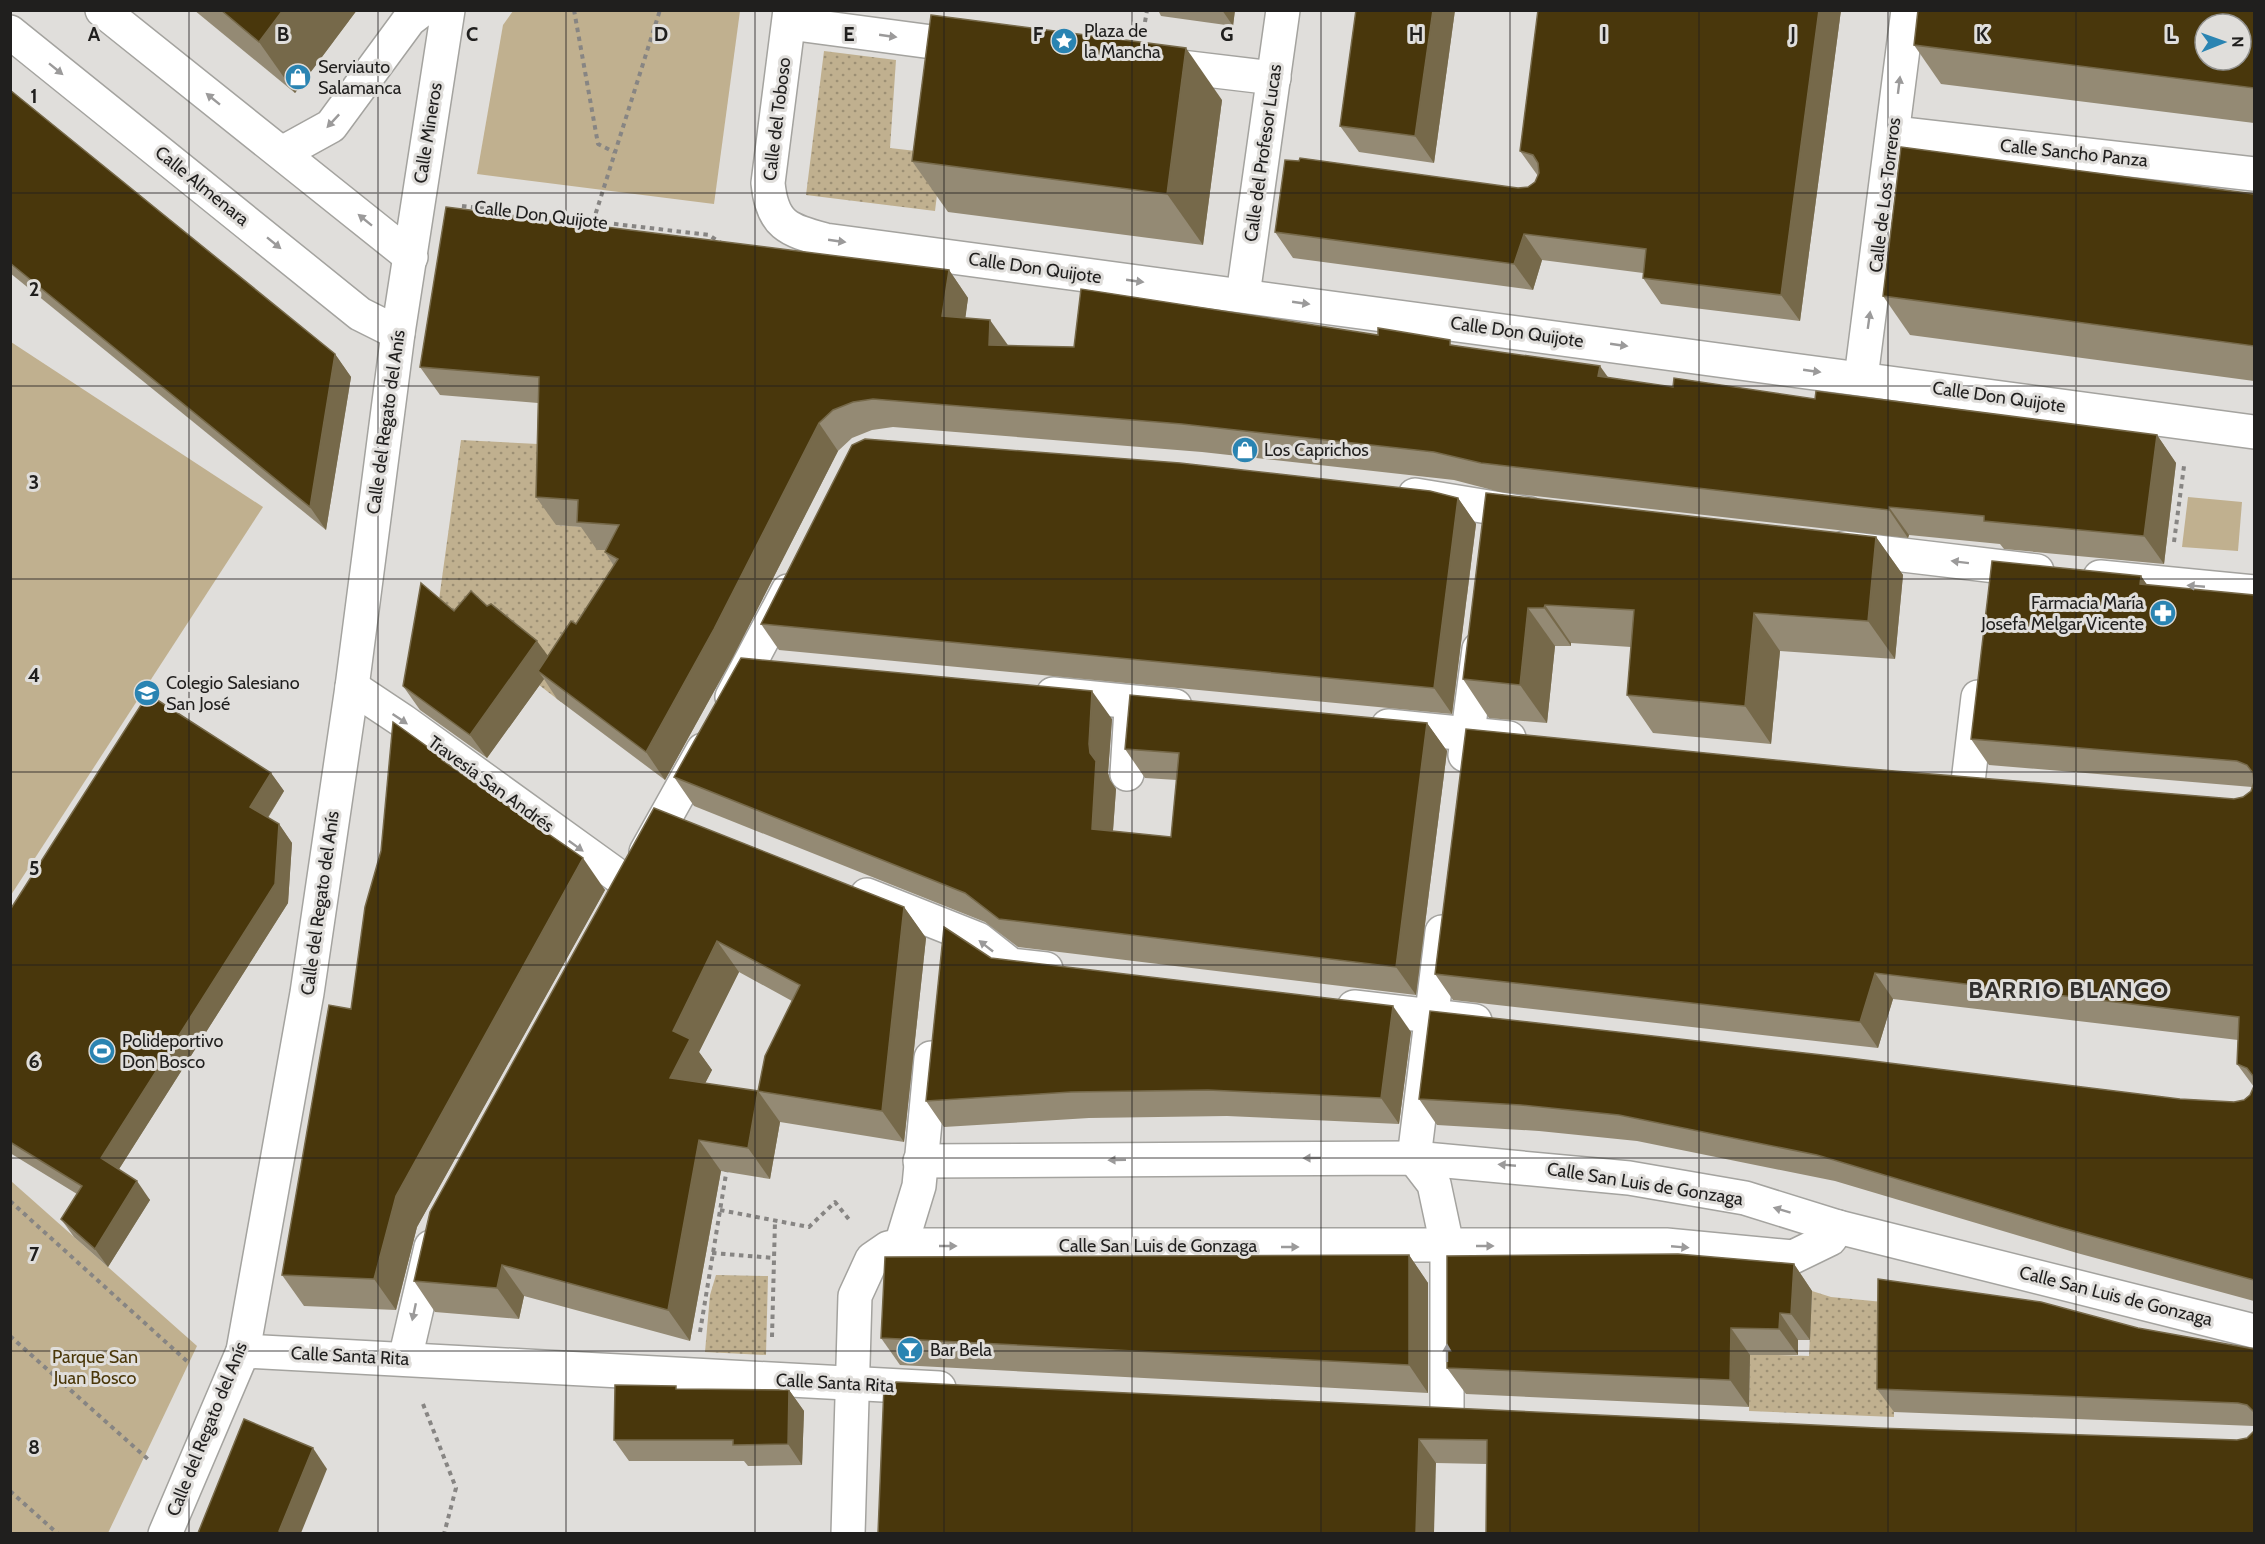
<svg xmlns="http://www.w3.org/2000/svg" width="2265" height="1544" viewBox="0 0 2265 1544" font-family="Cabin,sans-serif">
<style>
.grass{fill:url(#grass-dots)}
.green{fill:#c0b08f}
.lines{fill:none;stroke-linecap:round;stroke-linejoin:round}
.minor-casing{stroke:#a4a39f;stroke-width:36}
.path{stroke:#878583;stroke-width:4;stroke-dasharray:4.5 4.5;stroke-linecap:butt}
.minor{stroke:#fff;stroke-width:33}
.wall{fill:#948a74}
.shaded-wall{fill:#76694a}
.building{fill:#49370c;stroke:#76694a;stroke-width:1.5;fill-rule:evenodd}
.oneway{fill:#9b9a9a}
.grid{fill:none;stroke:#201f1e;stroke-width:1.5;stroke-opacity:0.55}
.labels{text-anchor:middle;stroke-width:6;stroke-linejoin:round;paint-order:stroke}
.poi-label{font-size:18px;fill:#201f1e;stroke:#e0dedb;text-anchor:start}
.street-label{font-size:18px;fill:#201f1e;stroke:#e0dedb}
.park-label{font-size:18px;fill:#4a3709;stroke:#e0dedb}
.district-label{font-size:24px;font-weight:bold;letter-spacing:1.5px;fill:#32302e;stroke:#e0dedb}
.grid-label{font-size:20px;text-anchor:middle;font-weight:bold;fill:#201f1e;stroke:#e0dedb;stroke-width:6;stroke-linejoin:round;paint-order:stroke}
</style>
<defs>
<pattern id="grass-dots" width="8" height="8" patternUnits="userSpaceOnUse" patternTransform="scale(1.5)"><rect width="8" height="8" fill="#c0b08f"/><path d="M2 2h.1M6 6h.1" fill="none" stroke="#9c8f74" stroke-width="1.8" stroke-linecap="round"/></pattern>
</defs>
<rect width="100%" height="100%" fill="#e0dedb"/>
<g class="grass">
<path d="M824,51L896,60L890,148L942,154L935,211L806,195Z"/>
<path d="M461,440L558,445L556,525L598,528L639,553L586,667L561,702L438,607Z"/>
<path d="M716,1275L768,1276L766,1355L705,1352L710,1295Z"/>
<path d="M1812,1291L1831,1297L1894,1303V1417L1749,1411L1750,1354L1809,1356Z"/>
</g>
<g class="green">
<path d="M513,11H740L714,204L477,174L503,25Z"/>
<path d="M11,342L263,507L11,895Z"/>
<path d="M2188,497L2242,502L2238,551L2182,547Z"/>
<path d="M11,1181L197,1346L108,1533H11Z"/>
</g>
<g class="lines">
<defs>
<g id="minor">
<path d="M102,10L411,257"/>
<path d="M790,10L768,183C772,225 788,230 825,240L2254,432"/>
<path d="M789,23L932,42"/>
<path d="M10,32L360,314L398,333"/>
<path d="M1156,64L1274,78"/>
<path d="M1894,133L2254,174"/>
<path d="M282,153L331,126L409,20L422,10"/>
<path d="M1243,295L1283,10"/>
<path d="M1861,378L1908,10"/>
<path d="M1415,495L1530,514"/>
<path d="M1844,548L2037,571"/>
<path d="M2100,577L2254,592"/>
<path d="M352,687L403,721L629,884"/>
<path d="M1053,694L1175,706"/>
<path d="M732,697L788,591"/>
<path d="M1388,726L1509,738"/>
<path d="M1465,755L1479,649"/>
<path d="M1127,774L1131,709"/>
<path d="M1968,782L1978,697"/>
<path d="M646,852L703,750"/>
<path d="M867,895L978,939L1011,965L1046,969"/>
<path d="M1442,932L1414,1158L1434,1184L1447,1245V1412"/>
<path d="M1354,1007L1475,1021"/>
<path d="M920,1161L1414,1158L1629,1178L1745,1198L1838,1227L2254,1331"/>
<path d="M901,1245L919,1186L931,1058"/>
<path d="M243,1351L939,1388"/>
<path d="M405,1359L431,1247"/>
<path d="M165,1534L243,1351L307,993L352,687L398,333L448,10"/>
<path d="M848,1534L855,1296L872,1259L888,1248L901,1245H1666L1793,1257L1830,1239L1838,1227"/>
</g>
</defs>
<use href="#minor" class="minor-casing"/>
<g class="path">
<path d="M574,10L598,144L614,152"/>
<path d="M1145,22L1147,10"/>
<path d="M462,206L709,235L721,243"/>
<path d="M593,222L660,10"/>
<path d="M2174,542L2184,466"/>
<path d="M10,1201L190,1364"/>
<path d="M720,1210L809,1227L835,1202L851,1222"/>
<path d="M712,1253L774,1258"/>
<path d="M700,1332L727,1168"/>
<path d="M10,1336L150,1461"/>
<path d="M772,1337L775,1221"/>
<path d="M423,1404L456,1488L444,1534"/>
<path d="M10,1491L58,1534"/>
</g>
<use href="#minor" class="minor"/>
</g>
<g class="wall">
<path d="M194,10H357L295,93Z"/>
<path d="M1158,10H1235L1233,26L1161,16Z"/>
<path d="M1356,10H1455L1434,163L1359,152L1340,126Z"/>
<path d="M1538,10H1841L1800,321L1661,304L1643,278V273L1542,260L1533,290L1293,258L1275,232L1528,187L1535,182L1538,176L1520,151Z"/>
<path d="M2254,10V123L1941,84L1914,45Z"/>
<path d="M10,90L335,354L351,377L326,530L10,273Z"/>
<path d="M1222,100L1203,245L948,212L912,161Z"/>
<path d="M2254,194V381L1910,335L1883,296Z"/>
<path d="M949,270L968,298L965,318L1008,346L1074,347L1378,335L1454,345L1608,378L1673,387L1815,399L2157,435L2176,463L2164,564L2004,549L2000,544L1909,535L1908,538L1500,492L1454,480L1202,452L893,427L872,430L852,438L838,451L733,657L665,780L557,699L544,679L487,758L420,710L403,686L454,611L487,606L548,656L576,624L614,566L605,552L606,550H597L581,527L556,525L536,497L538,403L440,395L420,367Z"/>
<path d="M1486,493L1876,537L1903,575L1895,659L1780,651L1771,744L1653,733L1627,695L1631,647L1571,643V646H1555L1547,723L1489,718L1463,679Z"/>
<path d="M1458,498L1476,524L1452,714L779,650L761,624Z"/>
<path d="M2141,576L2147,585L2254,595V1301L2077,1253L1835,1181L1637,1141L1539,1131L1437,1125L1419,1099H2180L2234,1102L2244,1100L2250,1095L2254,1087L2237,1064L2238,1040L1893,999L1878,1048L1453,1000L1435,974L1846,767L2234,799L2243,797L2251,791L2252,787L1989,765L1971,739Z"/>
<path d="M1112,719L1108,773L1110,780L1116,789L1113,831L1171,837L1177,780L1145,778L1125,749L1427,723L1447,751L1416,995L1018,947L985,922L694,806L674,777Z"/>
<path d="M448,765L605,890L417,1227L396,1310L304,1306L282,1275L351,1009Z"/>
<path d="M271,773L284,791L268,818L279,824L292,843L288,903L119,1169L150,1200L108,1267L74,1237L61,1219L77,1194L10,1153V910Z"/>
<path d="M654,808L904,907L926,938L904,1142L780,1122L758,1091L792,1001L739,972L699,1052L712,1070L705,1083L758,1091L780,1122L770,1179L721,1171L690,1341L524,1296L519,1319L435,1312L414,1281Z"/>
<path d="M991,958L1411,1032L1399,1124L1227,1116L1089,1118L944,1127L926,1101Z"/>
<path d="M1409,1255L1428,1283V1393L900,1365L881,1338Z"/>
<path d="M1794,1264L1812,1291L1810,1340H1798V1355H1750L1749,1407L1466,1394L1447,1368Z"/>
<path d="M2138,1328L2254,1349V1426L1894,1412L1877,1389Z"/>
<path d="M884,1386L1877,1428L2254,1533L1487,1464L1436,1463Z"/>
<path d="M678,1389L789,1390L804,1411L802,1465L748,1466L744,1461H629L614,1440Z"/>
</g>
<g class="shaded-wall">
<path d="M283,10H357L295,93L259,42Z"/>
<path d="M1222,10H1235L1233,26Z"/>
<path d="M1433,10H1455L1434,163L1415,136Z"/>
<path d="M1819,10H1841L1800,321L1781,295Z"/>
<path d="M1186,48L1222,100L1203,245L1167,194Z"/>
<path d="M1524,234L1542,260L1533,290L1514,264Z"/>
<path d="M949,270L968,298L962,344L942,316Z"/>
<path d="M990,320L1010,348L989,345Z"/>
<path d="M335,354L351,377L326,530L310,507Z"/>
<path d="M1600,366L1620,394L1598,376Z"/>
<path d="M819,423L838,451L733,657L665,780L646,752Z"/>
<path d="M2157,435L2176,463L2164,564L2144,536Z"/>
<path d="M1458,498L1476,524L1452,714L1434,688Z"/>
<path d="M1889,507L1909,535L1908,538L1889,510Z"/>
<path d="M1876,537L1903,575L1895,659L1868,621Z"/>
<path d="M2141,576L2159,602L2140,584Z"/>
<path d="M1545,605L1571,643V646L1544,608Z"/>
<path d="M1528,608L1555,646L1547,723L1520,685Z"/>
<path d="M1754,613L1780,651L1771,744L1745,706Z"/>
<path d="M537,641L554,664L538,671L544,679L487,758L470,735Z"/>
<path d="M1092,691L1112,719L1108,773L1110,780L1116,789L1111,857L1092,829L1090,753L1089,744Z"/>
<path d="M1427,723L1447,751L1416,995L1396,967Z"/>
<path d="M271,773L284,791L263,825L250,807Z"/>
<path d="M279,824L292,843L288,903L114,1177L101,1158Z"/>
<path d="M583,858L605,890L417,1227L396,1310L374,1279L396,1196Z"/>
<path d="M904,907L926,938L904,1142L882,1111Z"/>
<path d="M717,941L739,972L699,1052L712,1070L692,1109L670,1078L673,1031Z"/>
<path d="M1875,973L1893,999L1878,1048L1860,1022Z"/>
<path d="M1393,1006L1411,1032L1399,1124L1381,1098Z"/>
<path d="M758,1091L780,1122L770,1179L748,1148Z"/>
<path d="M699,1140L721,1171L690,1341L668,1310Z"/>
<path d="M137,1181L150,1200L108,1267L95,1249Z"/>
<path d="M1409,1255L1428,1283V1393L1409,1365Z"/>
<path d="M1794,1264L1812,1291L1810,1340L1791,1314Z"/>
<path d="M502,1265L524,1296L519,1319L497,1288Z"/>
<path d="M1780,1313L1798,1340V1355L1779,1329Z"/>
<path d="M1731,1328L1750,1355L1749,1407L1730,1380Z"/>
<path d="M789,1390L804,1411L802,1465L788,1444Z"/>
<path d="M1419,1439L1436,1463L1434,1533H1416Z"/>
<path d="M313,1448L327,1469L301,1533H281L279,1531Z"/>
</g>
<g class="building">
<path d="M221,10H283L259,42Z"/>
<path d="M1356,10H1433L1415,136L1340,126Z"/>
<path d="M1538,10H1819L1781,295L1643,278L1646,249L1524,234L1514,264L1275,232L1285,160L1299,161L1300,158L1518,188L1528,187L1535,182L1539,173L1538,163L1533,155L1520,151Z"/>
<path d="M1918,10H2254V88L1914,45ZM2205,24H2241V60H2205Z"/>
<path d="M931,15L1186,48L1167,194L912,161Z"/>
<path d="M10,90L335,354L310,507L10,263Z"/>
<path d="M1901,147L2254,194V346L1883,296Z"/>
<path d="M446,207L949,270L942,316L990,320L989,345L1074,347L1081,289L1378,335V328L1450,340V345L1600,366L1598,376L1673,387L1674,378L1815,399L1816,391L2157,435L2144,536L1984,521V516L1889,507V510L1481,463L1434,452L1182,424L873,399L853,402L833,410L819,423L714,629L646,752L538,671L571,621L576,624L618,559L605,552L619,525L577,522L578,500L536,497L539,377L420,367Z"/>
<path d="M865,439L1180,463L1430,491L1458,498L1434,688L761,624L852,445Z"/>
<path d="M1486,493L1876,537L1868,621L1754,613L1745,706L1627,695L1634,610L1545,605L1544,608H1528L1520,685L1463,679Z"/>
<path d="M1992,561L2141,576L2140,584L2254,595V1280L2059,1227L1817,1155L1619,1115L1521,1105L1419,1099L1430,1011L1849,1058L2180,1099L2234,1102L2244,1100L2250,1095L2254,1086L2253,1076L2247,1068L2237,1064L2239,1017L1875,973L1860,1022L1435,974L1466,729L1846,767L2234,799L2243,797L2251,791L2254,782L2253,773L2247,765L2237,761L1971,739Z"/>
<path d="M421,583L454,611L471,591L487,606L491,604L537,641L470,735L403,686Z"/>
<path d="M741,658L1092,691L1089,744L1090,753L1096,761L1092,829L1171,837L1179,753L1125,749L1130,695L1427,723L1396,967L999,919L965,893L674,777Z"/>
<path d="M148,694L271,773L250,807L279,824L275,884L101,1158L137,1181L95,1249L61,1219L82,1186L10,1142V910Z"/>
<path d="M393,722L443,758L442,760L583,858L396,1196L374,1279L282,1275L329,1005L351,1009L365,907L381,851Z"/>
<path d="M654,808L904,907L882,1111L758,1091L765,1056L800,985L717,941L673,1031L690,1039L670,1078L758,1091L748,1148L699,1140L668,1310L502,1265L497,1288L414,1281L430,1212Z"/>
<path d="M944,927L991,958L1393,1006L1381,1098L1208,1090L1071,1092L926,1101Z"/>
<path d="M1678,1254L1794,1264L1791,1314L1780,1313L1779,1329L1731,1328L1730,1380L1447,1368V1256Z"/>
<path d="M1409,1255V1365L881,1338L885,1257Z"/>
<path d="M1878,1279L2041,1302L2138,1328L2254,1349V1415V1412L2247,1405L2238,1403L1877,1389Z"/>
<path d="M896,1382L1877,1428L2237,1440L2247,1438L2254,1431V1427V1533H1486L1487,1440L1419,1439L1416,1533H878L884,1386H895Z"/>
<path d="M615,1385L676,1386V1389L789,1390L788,1444L733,1445V1440H614Z"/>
<path d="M244,1419L313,1448L279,1531L284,1533H198Z"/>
</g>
<defs><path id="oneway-solid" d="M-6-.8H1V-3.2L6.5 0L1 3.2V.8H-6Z" transform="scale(1.5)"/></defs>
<g class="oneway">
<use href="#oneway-solid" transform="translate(888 36) rotate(8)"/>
<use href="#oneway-solid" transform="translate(56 69) rotate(39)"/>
<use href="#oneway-solid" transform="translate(1899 85) rotate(-83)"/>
<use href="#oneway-solid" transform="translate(213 99) rotate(-141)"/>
<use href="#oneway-solid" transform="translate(333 121) rotate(133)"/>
<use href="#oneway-solid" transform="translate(365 220) rotate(-141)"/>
<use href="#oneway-solid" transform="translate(837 241) rotate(8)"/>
<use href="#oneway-solid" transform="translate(274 243) rotate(39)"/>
<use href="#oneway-solid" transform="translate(1135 281) rotate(8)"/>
<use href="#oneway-solid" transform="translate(1301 303) rotate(8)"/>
<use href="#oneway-solid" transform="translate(1869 320) rotate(-82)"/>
<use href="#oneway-solid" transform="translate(1619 345) rotate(8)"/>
<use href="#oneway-solid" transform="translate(1812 371) rotate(8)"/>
<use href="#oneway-solid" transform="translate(1960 562) rotate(-173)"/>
<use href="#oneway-solid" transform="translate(2196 586) rotate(-175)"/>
<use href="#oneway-solid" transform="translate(400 719) rotate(34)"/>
<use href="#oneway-solid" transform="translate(576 846) rotate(36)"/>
<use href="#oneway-solid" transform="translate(986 946) rotate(-142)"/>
<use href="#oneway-solid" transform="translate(1312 1158) rotate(179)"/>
<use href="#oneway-solid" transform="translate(1117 1160) rotate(179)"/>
<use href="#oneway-solid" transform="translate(1507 1165) rotate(-175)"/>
<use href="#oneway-solid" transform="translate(1782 1210) rotate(-163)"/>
<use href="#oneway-solid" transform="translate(948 1246)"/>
<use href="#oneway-solid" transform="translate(1485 1246)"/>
<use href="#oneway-solid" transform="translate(1290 1247)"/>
<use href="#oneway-solid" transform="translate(1680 1247) rotate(5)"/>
<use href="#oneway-solid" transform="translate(414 1312) rotate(102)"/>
<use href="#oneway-solid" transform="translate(1447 1353) rotate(-90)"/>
</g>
<path class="grid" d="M189,10V1534M378,10V1534M566,10V1534M755,10V1534M944,10V1534M1132,10V1534M1321,10V1534M1510,10V1534M1699,10V1534M1888,10V1534M2076,10V1534M10,193H2254M10,386H2254M10,579H2254M10,772H2254M10,965H2254M10,1158H2254M10,1351H2254"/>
<defs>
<symbol id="sight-disc" viewBox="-11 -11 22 22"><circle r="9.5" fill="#2a84b2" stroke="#e0dedb"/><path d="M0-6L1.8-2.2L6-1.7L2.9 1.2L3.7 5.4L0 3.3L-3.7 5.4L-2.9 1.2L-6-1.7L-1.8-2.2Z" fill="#fff"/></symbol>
<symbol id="shop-disc" viewBox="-11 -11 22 22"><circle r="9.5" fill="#2a84b2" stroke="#e0dedb"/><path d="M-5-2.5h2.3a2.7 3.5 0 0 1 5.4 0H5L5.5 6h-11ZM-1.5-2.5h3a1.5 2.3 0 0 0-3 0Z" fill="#fff"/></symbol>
<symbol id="pharmacy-disc" viewBox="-11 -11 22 22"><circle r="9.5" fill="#2a84b2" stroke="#e0dedb"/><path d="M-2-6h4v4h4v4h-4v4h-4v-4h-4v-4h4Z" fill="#fff"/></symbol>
<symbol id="school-disc" viewBox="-11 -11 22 22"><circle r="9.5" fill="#2a84b2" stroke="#e0dedb"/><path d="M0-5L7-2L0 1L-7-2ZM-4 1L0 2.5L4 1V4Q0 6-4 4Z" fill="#fff"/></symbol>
<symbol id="stadium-disc" viewBox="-11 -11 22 22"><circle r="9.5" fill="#2a84b2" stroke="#e0dedb"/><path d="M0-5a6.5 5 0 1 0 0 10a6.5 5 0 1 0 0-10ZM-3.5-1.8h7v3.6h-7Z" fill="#fff"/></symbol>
<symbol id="bar-disc" viewBox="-11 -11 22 22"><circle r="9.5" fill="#2a84b2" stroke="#e0dedb"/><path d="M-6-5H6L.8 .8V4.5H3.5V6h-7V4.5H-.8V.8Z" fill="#fff"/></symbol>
</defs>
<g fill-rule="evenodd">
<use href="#sight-disc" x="1049" y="26" width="30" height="30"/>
<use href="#shop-disc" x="283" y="62" width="30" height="30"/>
<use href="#shop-disc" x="1230" y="435" width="30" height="30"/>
<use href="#pharmacy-disc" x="2148" y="598" width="30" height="30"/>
<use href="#school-disc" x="132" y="678" width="30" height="30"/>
<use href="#stadium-disc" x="87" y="1036" width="30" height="30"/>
<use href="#bar-disc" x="895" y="1335" width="30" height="30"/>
</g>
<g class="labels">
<g class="poi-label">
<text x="1084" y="37">Plaza de<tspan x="1084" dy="21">la Mancha</tspan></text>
<text x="318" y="73">Serviauto<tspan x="318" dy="21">Salamanca</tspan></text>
<text x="1264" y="456">Los Caprichos</text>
<text x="2144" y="609" text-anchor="end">Farmacia María<tspan x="2144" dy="21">Josefa Melgar Vicente</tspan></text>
<text x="166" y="689">Colegio Salesiano<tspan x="166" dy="21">San José</tspan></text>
<text x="122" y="1047">Polideportivo<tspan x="122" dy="21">Don Bosco</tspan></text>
<text x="930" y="1356">Bar Bela</text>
</g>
<g class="street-label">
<text transform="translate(777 119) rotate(-83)" y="6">Calle del Toboso</text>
<text transform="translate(428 133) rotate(-81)" y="6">Calle Mineros</text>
<text transform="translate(1263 153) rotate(-82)" y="6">Calle del Profesor Lucas</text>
<text transform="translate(2074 153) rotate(6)" y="6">Calle Sancho Panza</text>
<text transform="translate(202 186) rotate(39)" y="6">Calle Almenara</text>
<text transform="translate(1885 195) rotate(-83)" y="6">Calle de Los Torreros</text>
<text transform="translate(541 215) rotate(7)" y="6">Calle Don Quijote</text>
<text transform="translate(1035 268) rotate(8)" y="6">Calle Don Quijote</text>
<text transform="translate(1517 332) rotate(8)" y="6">Calle Don Quijote</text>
<text transform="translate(1999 397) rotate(8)" y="6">Calle Don Quijote</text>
<text transform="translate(386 422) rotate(-82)" y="6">Calle del Regato del Anís</text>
<text transform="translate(491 784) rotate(36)" y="6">Travesía San Andrés</text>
<text transform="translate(320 903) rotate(-82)" y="6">Calle del Regato del Anís</text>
<text transform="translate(1645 1184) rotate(9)" y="6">Calle San Luis de Gonzaga</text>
<text x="1158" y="1252">Calle San Luis de Gonzaga</text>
<text transform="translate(2116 1296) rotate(14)" y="6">Calle San Luis de Gonzaga</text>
<text transform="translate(350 1356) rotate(3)" y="6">Calle Santa Rita</text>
<text transform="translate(835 1383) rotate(3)" y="6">Calle Santa Rita</text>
<text transform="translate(207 1429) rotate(-68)" y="6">Calle del Regato del Anís</text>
</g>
<g class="park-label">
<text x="95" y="1363">Parque San<tspan x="95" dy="21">Juan Bosco</tspan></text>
</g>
<g class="district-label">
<text x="2069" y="998">BARRIO BLANCO</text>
</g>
</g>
<g class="grid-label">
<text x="94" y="41">A</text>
<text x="283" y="41">B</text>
<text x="472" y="41">C</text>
<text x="661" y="41">D</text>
<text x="849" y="41">E</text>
<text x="1038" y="41">F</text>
<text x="1227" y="41">G</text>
<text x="1416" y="41">H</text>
<text x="1604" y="41">I</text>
<text x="1793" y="41">J</text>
<text x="1982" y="41">K</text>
<text x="2171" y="41">L</text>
<text x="34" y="103">1</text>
<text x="34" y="296">2</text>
<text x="34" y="489">3</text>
<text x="34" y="682">4</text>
<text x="34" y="875">5</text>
<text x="34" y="1068">6</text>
<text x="34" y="1261">7</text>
<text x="34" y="1454">8</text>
</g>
<rect width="2265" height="1544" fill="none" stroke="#201f1e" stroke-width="24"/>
<g transform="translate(2223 42) rotate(89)"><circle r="28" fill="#e0dedb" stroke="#93928f" stroke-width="1.5"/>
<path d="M0-4.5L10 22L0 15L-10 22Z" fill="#2a84b2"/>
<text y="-9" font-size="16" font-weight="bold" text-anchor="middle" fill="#201f1e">N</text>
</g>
</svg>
